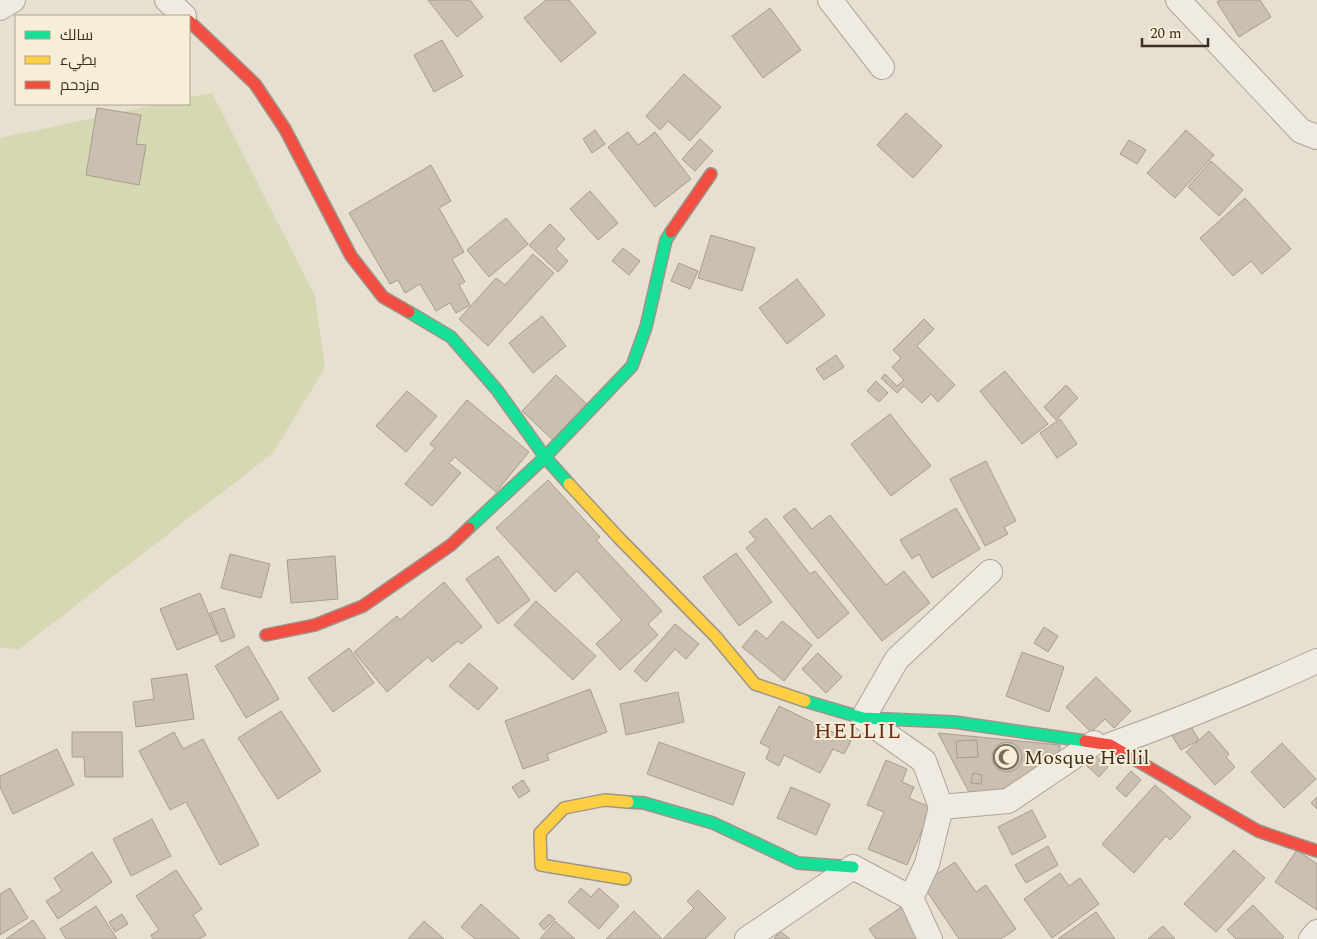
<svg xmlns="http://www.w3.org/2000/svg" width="1317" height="939" viewBox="0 0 1317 939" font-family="Spectral,Cairo,serif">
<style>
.green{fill:#d6d7b3}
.building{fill:#cbbfb2;stroke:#a89c90}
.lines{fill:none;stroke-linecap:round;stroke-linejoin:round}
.street-casing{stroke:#ada599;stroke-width:26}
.fast-casing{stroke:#9c958a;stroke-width:14}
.slow-casing{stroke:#9c958a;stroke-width:14}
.jam-casing{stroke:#9c958a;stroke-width:14}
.street{stroke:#efebe3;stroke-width:24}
.fast{stroke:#16e098;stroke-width:11}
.slow{stroke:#ffcf43;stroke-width:11}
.jam{stroke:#f24e42;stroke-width:11}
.labels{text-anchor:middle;stroke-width:4;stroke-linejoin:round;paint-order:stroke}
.poi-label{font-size:20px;fill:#3d2e20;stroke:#f7eed8;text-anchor:start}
.quarter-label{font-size:22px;letter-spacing:1px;fill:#6b2e1e;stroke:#f7eed8}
</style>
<rect width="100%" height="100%" fill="#e7e0d1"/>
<path class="green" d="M212,93L315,296L325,368L273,453L18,650L0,647V138L159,104H189V97Z"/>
<g class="building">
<path d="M428,0H470L483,17L457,37Z"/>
<path d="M546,0H569L596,33L561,62L524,18Z"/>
<path d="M1220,0H1260L1271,17L1239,37L1217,2Z"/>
<path d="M770,8L801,50L763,78L732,36Z"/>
<path d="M442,40L463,76L434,92L414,55Z"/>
<path d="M684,74L721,107L690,141L668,121L660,130L646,116Z"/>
<path d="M97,108L141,115L136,144L146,145L139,185L86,175Z"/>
<path d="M906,113L942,146L913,178L877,145Z"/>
<path d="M595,130L605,144L592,153L583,139Z"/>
<path d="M1186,130L1214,155L1175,198L1147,173Z"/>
<path d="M628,132L638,145L655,132L691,179L655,207L608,147Z"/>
<path d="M700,139L713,151L695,171L682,159Z"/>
<path d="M1129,140L1146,150L1137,164L1120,154Z"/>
<path d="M1211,161L1243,190L1219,216L1188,187Z"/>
<path d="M431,165L451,201L439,208L464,252L452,259L465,282L459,285L470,305L456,313L450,303L436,311L420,284L405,293L398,280L390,284L349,213Z"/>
<path d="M590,191L618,223L598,240L570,209Z"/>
<path d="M1245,198L1291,249L1262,274L1251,261L1233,276L1200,238Z"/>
<path d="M506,218L528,244L489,277L467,250Z"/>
<path d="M550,224L565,239L556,249L568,261L558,272L529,245Z"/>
<path d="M711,235L755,248L742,291L698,278Z"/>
<path d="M623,248L640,261L629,275L612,261Z"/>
<path d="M533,254L554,273L488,346L459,319L496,278L505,285Z"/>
<path d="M679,263L698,271L690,289L671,281Z"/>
<path d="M797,279L825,315L787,344L759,308Z"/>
<path d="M542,316L566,346L533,373L509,343Z"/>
<path d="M924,319L934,329L917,346L955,385L938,402L931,394L922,403L904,386L897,393L881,378L885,374L897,386L904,380L892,367L901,358L893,350Z"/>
<path d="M836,355L844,367L824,380L816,369Z"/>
<path d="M1005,371L1048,424L1022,444L980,391Z"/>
<path d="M556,375L590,407L556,443L522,411Z"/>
<path d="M876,381L888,393L879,402L867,391Z"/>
<path d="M1066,385L1078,398L1056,420L1044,407Z"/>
<path d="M407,391L437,416L406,452L376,426Z"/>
<path d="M467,400L529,452L496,492L455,457L449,463L461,473L432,506L405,484L435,448L430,444Z"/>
<path d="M890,414L931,466L891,496L851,444Z"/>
<path d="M1060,419L1077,444L1057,458L1040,433Z"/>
<path d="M986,461L1016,521L1004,527L1008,534L985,546L950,479Z"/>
<path d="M548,480L600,537L596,540L662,611L648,624L658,635L620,670L596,644L622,620L577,571L555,592L496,528Z"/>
<path d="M795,508L812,529L830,515L886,585L904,571L930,603L882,641L783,517Z"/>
<path d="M956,508L980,549L932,578L919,554L912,559L900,540Z"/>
<path d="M766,518L810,574L815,571L849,613L818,639L746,548L756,540L749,532Z"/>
<path d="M736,553L772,602L739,626L703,577Z"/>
<path d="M230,554L270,564L261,598L221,588Z"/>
<path d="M335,556L338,599L291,603L287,560Z"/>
<path d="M498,556L530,600L498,624L466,579Z"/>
<path d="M444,582L482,627L461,644L458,641L432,662L428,657L387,692L354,652L397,616L400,620Z"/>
<path d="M200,593L217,634L177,650L160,609Z"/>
<path d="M536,601L596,656L573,680L514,625Z"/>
<path d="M224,608L235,637L221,642L210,613Z"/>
<path d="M782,621L812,645L784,681L742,647L756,630L767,639Z"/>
<path d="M675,624L699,644L686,659L675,649L646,682L634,671Z"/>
<path d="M1044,627L1058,636L1048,652L1034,643Z"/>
<path d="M248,646L279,699L246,718L215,666Z"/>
<path d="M349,648L374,683L333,712L308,678Z"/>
<path d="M1022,652L1064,667L1049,712L1006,696Z"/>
<path d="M818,653L842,677L826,693L802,669Z"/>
<path d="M469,663L498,688L478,710L449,686Z"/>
<path d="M187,674L194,719L136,727L133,702L154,699L151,679Z"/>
<path d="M1096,677L1131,711L1114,728L1105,719L1091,732L1066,707Z"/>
<path d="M590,689L607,732L547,754L549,760L523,769L505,721Z"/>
<path d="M678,692L684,722L626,735L620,704Z"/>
<path d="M779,706L851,741L844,754L833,749L820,773L784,755L779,766L766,759L770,748L760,743Z"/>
<path d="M281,711L321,771L278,799L238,738Z"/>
<path d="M1190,725L1199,740L1181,750L1172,736Z"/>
<path d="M1209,731L1229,754L1226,757L1235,767L1215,785L1186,752Z"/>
<path d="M72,732H122L123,777H85L84,757H72Z"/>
<path d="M174,732L183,749L203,739L259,845L220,865L186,802L170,810L139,751Z"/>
<path d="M938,733L1060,745V754L985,800L971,796Z"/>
<path d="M977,740L978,757L957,758L956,741Z"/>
<path d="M659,742L745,773L733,805L647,774Z"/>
<circle cx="1007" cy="757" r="15"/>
<path d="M1282,743L1316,779L1284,808L1251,772Z"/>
<path d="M57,749L74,785L13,814L0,787V776Z"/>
<path d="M1094,754L1108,767L1099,777L1085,764Z"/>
<path d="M886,760L907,769L902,782L914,787L909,798L932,808L907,865L868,849L884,812L867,805Z"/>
<path d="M1131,771L1141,780L1126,797L1116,788Z"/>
<path d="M973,773L982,775L981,784L971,783Z"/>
<path d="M523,780L530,791L519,798L512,787Z"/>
<path d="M1155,785L1191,817L1170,840L1166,836L1134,873L1102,844Z"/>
<path d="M791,787L830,804L816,835L777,818Z"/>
<path d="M1317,797V809L1311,803Z"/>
<path d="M1032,810L1046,837L1012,855L998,827Z"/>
<path d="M152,819L171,856L131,876L113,839Z"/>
<path d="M1048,846L1058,865L1026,883L1015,865Z"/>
<path d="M1234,850L1265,878L1216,932L1184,904Z"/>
<path d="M1297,850L1317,864V910L1275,882Z"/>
<path d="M92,852L112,882L58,919L46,901L62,891L54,878Z"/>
<path d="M955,862L976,892L986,885L1016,929L1001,939H959L922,884Z"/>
<path d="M176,870L202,909L193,915L206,935L199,939H153L151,935L159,930L136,896Z"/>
<path d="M1060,873L1069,886L1080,878L1099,904L1052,938L1024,899Z"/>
<path d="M10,888L28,918L0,935V894Z"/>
<path d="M581,888L591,897L599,888L619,906L599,929L568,902Z"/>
<path d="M698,890L726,918L705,939H663L694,908L687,901Z"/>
<path d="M481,904L520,939H475L461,927Z"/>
<path d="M906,904L922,939H876L869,929Z"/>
<path d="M1253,905L1284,937L1282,939H1236L1227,930Z"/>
<path d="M96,906L117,939H66L60,929Z"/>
<path d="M634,911L662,939H606Z"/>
<path d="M1096,912L1115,939H1058Z"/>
<path d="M122,914L128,924L115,932L109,922Z"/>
<path d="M549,914L555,919L544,930L539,924Z"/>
<path d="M33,920L46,939H6Z"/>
<path d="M424,921L444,939H408Z"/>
<path d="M555,921L575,939H540Z"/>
<path d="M1163,926L1175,939H1148Z"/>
<path d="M780,931L790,939H774Z"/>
</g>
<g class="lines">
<defs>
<g id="street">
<path d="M167,0L184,16"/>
<path d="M830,0L882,67"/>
<path d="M1178,0L1301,131L1317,137"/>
<path d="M0,8L13,0"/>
<path d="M1110,745C1180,720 1249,692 1317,661"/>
<path d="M941,807L1008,801L1094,743"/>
<path d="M911,898L930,939"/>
<path d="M747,939L853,867L911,898L927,864L941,807L924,761L863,718L897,659L990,572"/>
<path d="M1311,939L1317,932"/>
</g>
<g id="fast">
<path d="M409,312L451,337L497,390L545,457L569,484"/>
<path d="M469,528L545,457L632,366L646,327L666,240L671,232"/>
<path d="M805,701L863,718L954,722L1085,741"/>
<path d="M628,802L644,803L713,823L798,863L853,867"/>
</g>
<g id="slow">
<path d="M569,484L618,537L716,637L755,684L805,701"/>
<path d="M625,879L541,865L540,833L564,808L605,800L628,802"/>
</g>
<g id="jam">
<path d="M189,21L255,84L285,129L351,256L383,297L409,312"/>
<path d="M671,232L711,174"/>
<path d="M266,635L315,625L363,606L451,545L469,528"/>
<path d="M1085,741L1110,745L1258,831L1317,851"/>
</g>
</defs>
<use href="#street" class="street-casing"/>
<use href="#fast" class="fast-casing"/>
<use href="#slow" class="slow-casing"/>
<use href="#jam" class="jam-casing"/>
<use href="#street" class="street"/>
<use href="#fast" class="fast"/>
<use href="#slow" class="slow"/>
<use href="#jam" class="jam"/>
</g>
<defs>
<symbol id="mosque-ring" viewBox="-11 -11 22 22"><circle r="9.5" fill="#f7eed8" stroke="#786c5e" stroke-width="1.5"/><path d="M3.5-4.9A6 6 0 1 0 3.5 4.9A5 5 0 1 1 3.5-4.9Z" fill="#786c5e"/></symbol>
</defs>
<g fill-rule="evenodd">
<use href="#mosque-ring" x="992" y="743" width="28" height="28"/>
</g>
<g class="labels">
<g class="poi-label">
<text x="1024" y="764">Mosque Hellil</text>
</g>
<g class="quarter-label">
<text x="858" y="738">HELLIL</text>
</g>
</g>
<rect x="15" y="15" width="175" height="90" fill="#f7eed8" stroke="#ada18e"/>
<rect x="25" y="31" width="25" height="8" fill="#16e098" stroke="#ada18e"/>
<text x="60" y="40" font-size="15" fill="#3d2e20">سالك</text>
<rect x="25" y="56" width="25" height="8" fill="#ffcf43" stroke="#ada18e"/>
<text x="60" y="65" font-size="15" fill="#3d2e20">بطيء</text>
<rect x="25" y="81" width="25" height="8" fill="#f24e42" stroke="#ada18e"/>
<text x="60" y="90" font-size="15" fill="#3d2e20">مزدحم</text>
<path d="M1142 38v8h66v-8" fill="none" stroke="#3d2e20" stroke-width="2.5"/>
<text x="1150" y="38" font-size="15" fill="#3d2e20" stroke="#f7eed8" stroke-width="4" paint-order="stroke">20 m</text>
</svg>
